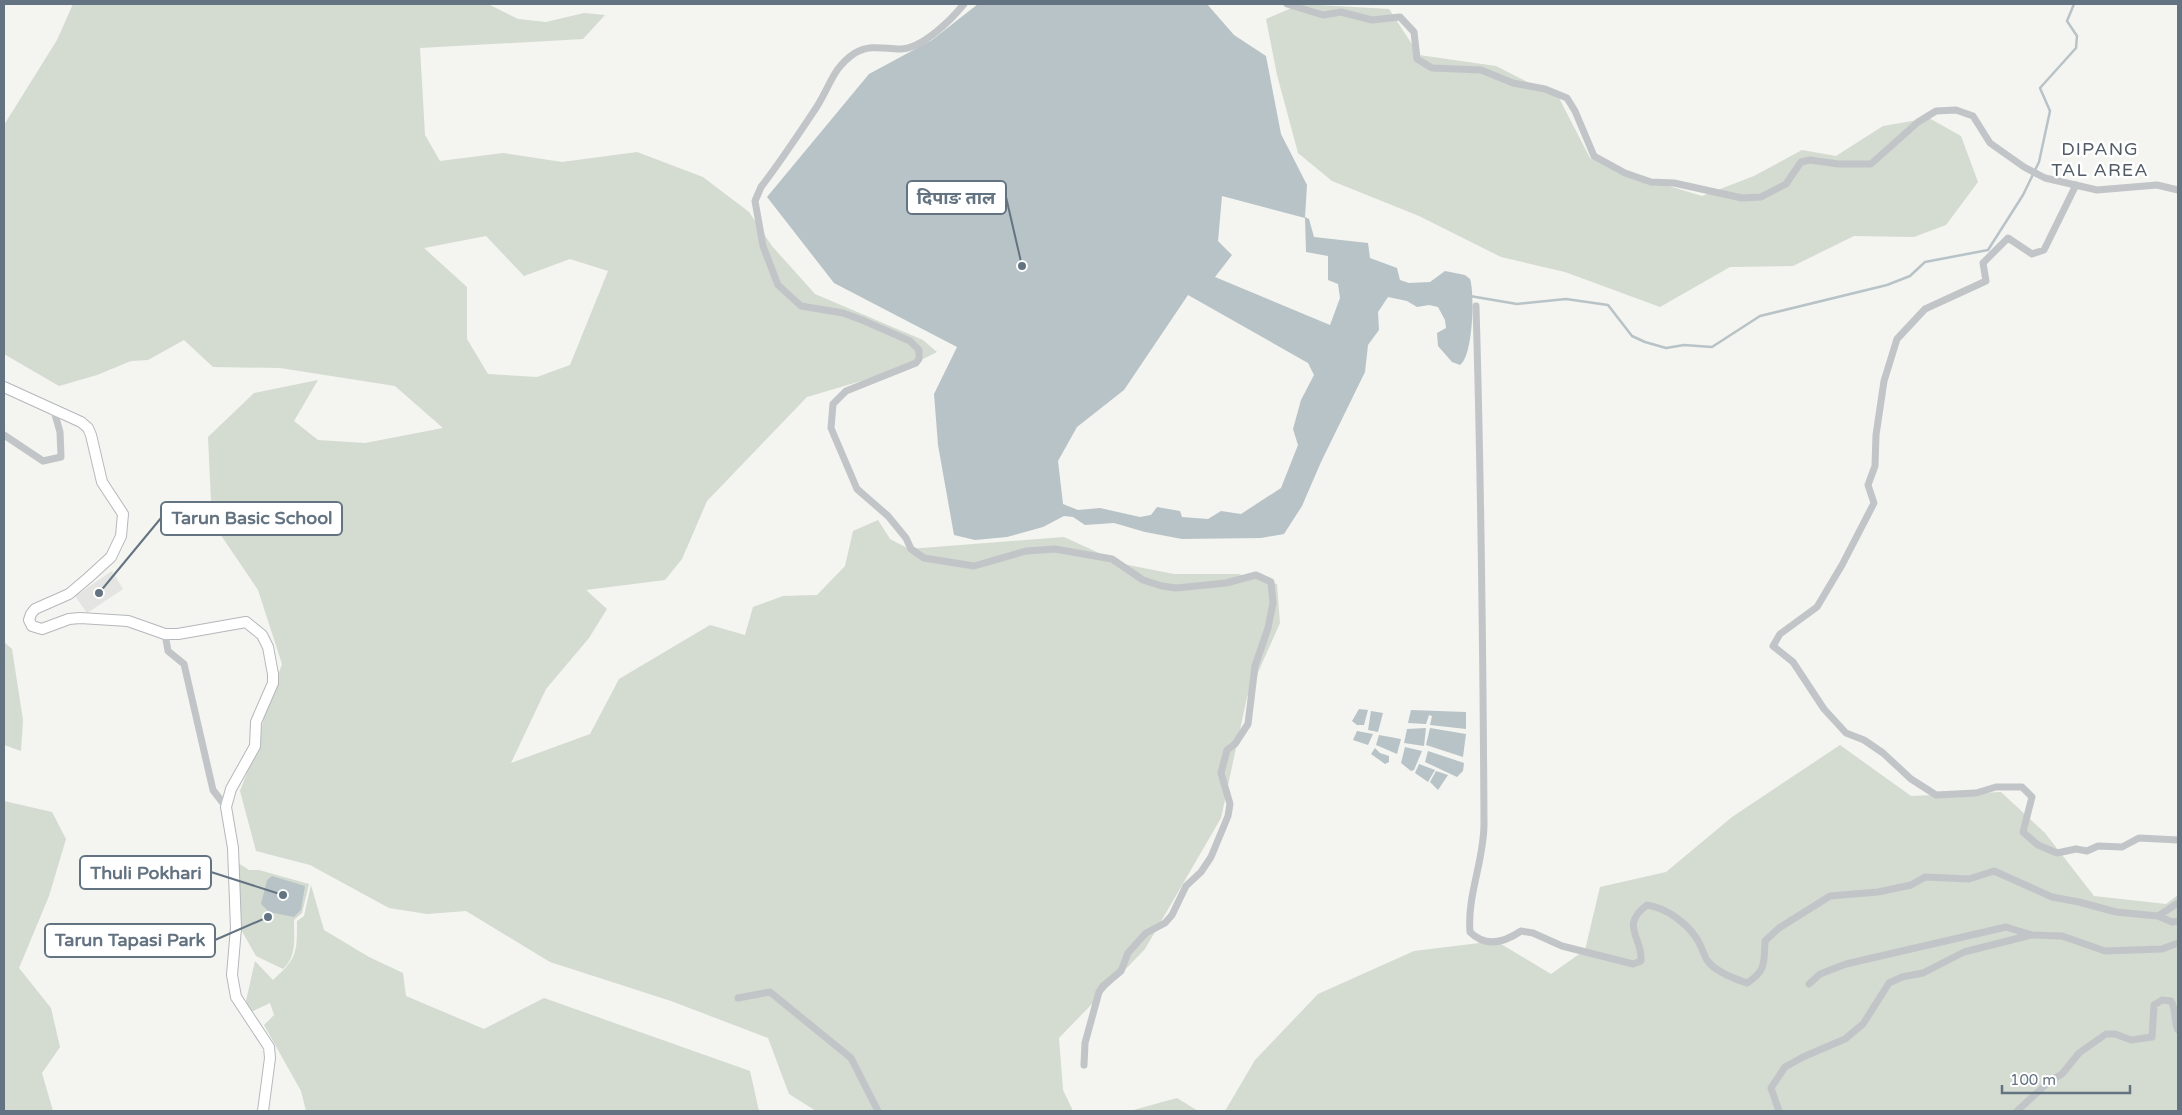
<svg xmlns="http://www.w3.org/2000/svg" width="2182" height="1115" viewBox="0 0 2182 1115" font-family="'Varela Round','Noto Sans Devanagari',sans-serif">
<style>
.built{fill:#e4e5e3}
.green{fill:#d4dbd1;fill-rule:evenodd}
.water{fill:#b8c3c7;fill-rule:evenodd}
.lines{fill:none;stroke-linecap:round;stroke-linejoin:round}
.stream{stroke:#b8c3c7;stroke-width:2.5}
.secondary-casing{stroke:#b4b8bc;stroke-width:12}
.minor{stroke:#c1c5c8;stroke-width:7}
.secondary{stroke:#fff;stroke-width:10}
.labels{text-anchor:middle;stroke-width:5;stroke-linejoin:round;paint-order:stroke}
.neighbourhood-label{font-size:18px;letter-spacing:1px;fill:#515c66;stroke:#fff}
.leader{fill:none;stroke:#637381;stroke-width:2}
.callout-dot{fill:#637381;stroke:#fff;stroke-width:2}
.callout{fill:#fff;stroke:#637381;stroke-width:2}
.callout-label{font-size:18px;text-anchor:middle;font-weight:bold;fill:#637381}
</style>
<rect width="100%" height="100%" fill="#f4f4f0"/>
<path class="built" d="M112,571L123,589L87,613L75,596Z"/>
<g class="green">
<path d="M73,4H488L518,19L546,22L584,13L605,15L583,39L420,48L425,135L440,161L503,153L562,162L637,152L703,177L749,212L772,246L815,294L923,340L937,352L905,368L807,397L707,501L682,559L665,580L586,590L607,609L589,638L546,689L511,763L590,734L619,679L710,625L745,635L753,607L783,596L817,595L845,566L853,531L878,520L890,539L909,549L1064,537L1123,564L1174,574H1238L1277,584L1280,623L1247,697L1221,818L1145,949L1059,1038L1063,1090L1073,1111H816L789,1094L768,1038L671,1001L550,962L466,911L427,914L389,908L310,865L256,851L240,791L256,749L266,710L282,664L258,590L212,522L208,437L254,393L318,380L294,421L318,440L365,443L443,428L395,386L280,368L213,367L184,340L148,360L131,361L97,375L59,386L4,354V125L57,40ZM486,236L524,276L570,259L608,271L570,365L537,377L488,374L467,339V287L424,248Z"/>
<path d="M1301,4L1389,9L1419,55L1496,66L1559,98L1590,158L1639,177L1702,196L1754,176L1802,150L1836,156L1883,126L1929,118L1961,136L1978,182L1946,225L1914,237L1854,236L1793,266L1730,267L1660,307L1565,272L1501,257L1419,216L1332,181L1298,153L1277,75L1266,19Z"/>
<path d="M4,642L12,649L23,720L21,751L4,745Z"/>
<path d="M1840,745L1911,796L2001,792L2045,833L2094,896L2166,904L2178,895V1111H1225L1255,1060L1318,994L1414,951L1496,941L1551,974L1585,950L1600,887L1666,872L1732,817Z"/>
<path d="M4,801L52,812L66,839L49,896L19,968L51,1008L60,1047L42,1073L53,1111H4Z"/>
<path d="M235,861L249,870H259L309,884L302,913L294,920C294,939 297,956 283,969L256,956L239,926Z"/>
<path d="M311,885L324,930L369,957L403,973L406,996L484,1029L544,998L750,1071L759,1111H306L301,1091L264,1025L274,1015L270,1003L251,1012L246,1001L255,961L273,980C297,958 297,954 297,921L304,916Z"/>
<path d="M1177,1098L1198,1111H1131L1137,1109Z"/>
</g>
<g class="water">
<path d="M978,4H1207L1234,35L1266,56L1281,134L1307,185L1305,217L1309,219L1314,237L1368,243L1370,258L1397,268L1400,280L1409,283L1430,282L1445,271L1465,275L1470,279C1475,294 1473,356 1460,365L1452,362L1438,346L1437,333L1446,328L1445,320L1438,307L1429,305L1417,307L1407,301L1388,297L1378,312L1379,330L1368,345L1365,372L1321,462L1302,506L1284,534L1261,538L1182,539L1145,532L1114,523L1085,525L1073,517L1064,516L1043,527L1007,537L975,540L954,535L938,445L934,394L957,347L834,283L767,197L869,74L932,40ZM1222,196L1305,218L1306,252L1328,256V280L1338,284L1340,298L1330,325L1215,277L1232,255L1218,241ZM1188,295L1308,363L1314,375L1301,400L1293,429L1298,445L1281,488L1241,514L1221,511L1208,519L1182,517L1180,511L1157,507L1151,515L1140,517L1100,508L1078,510L1063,504L1058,461L1077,427L1124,390Z"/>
<path d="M1359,709L1368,710L1364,725H1357L1352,721Z"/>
<path d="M1411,710L1466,712V729L1430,725L1432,716L1429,715L1426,724L1408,723Z"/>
<path d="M1371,711L1383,713L1378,732L1368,730Z"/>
<path d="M1426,728L1424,746L1404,743L1407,729Z"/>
<path d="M1430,728L1466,734L1463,757L1426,745Z"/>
<path d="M1357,731L1373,734L1368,745L1353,740Z"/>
<path d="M1379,735L1401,739L1397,754L1376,745Z"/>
<path d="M1405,747L1422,751L1414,770L1411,771L1401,763Z"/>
<path d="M1375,748L1380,753L1389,756V762L1385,764L1371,754Z"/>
<path d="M1428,751L1464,763L1463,771L1457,777L1425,762Z"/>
<path d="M1419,764L1435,770L1428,782L1415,773Z"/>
<path d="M1436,771L1448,775L1438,790L1430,782Z"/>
<path d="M272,876L305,886L301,910L294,917L269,912L261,904L267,880Z"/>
</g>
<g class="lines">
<path class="stream" d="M1470,296L1517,304L1566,299L1608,305L1632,336L1645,342L1666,348L1684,345L1712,347L1760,316L1887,285L1910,276L1925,262L1988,250L2023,195L2039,162L2050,111L2040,88L2076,48L2077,36L2067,21L2074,4"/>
<defs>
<path id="secondary" d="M4,387L81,422L88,428L91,435L102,482L123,514L121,536L111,557L88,578L69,594L35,609L31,614L29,620L32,626L42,629L69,619L80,618L128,621L165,634H178L246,622L262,635L268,647L273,674V683L256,722L255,746L231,789L226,807L233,848L236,928L232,975L236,997L269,1047L270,1058L263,1111"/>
</defs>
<use href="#secondary" class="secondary-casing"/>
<g class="minor">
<path d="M964,4C951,20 922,49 900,49C884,49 871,44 855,53C832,68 830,87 816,108C798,135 781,161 761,187L755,201L763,246L778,285L801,306L843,313L862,320L910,341L919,350V359L916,363L846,391L833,404L831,428L857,489L888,516L906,538L911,549L924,558L974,566L1026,551L1055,549L1112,559L1143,580L1162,586L1176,588L1226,583L1256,575L1271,582L1273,603L1268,628L1255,666L1248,724L1235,744L1227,750L1221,773L1230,804L1228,816L1211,857L1201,872L1186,886L1172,915L1165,923L1146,933L1136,944L1128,953L1121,971L1103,986L1099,992L1085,1043L1084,1065"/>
<path d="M1287,4L1323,15L1341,12L1372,20L1400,17L1414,32L1417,59L1432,68L1481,70L1513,83L1545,89L1567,98L1575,111L1594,156L1625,173L1651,182L1674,183L1742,198L1761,197L1786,184L1801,162L1810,160L1838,164H1871L1918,122L1936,111L1956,110L1973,116L1990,143L2024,167L2045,178L2097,190L2157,185L2178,190"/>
<path d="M2076,185L2044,250L2032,254L2008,238L1983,263L1986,281L1925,309L1897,339L1884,381L1876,435L1875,466L1868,485L1874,503L1842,565L1817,607L1780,634L1773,646L1793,662L1824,709L1846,733L1864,740L1883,753L1911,779L1936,795L1976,793L1996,787H2022L2032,797L2023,832L2038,845L2057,853L2076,849L2087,851L2098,846L2122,847L2139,838L2178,840"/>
<path d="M1476,306C1481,479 1483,651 1484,824C1484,861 1467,895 1470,932C1486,948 1505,942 1521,931L1533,933L1562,946L1633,964L1641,961C1643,937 1619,926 1647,905C1666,908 1686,922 1697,939C1701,945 1703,953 1707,960C1714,971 1735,979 1747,983C1766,971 1764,963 1765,941L1779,928L1830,896L1878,892L1911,885L1925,877L1969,879L1994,871L2052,897L2079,902L2116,912L2158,916L2172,922L2178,921"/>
<path d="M4,435L43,461L61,457L60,432L54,411"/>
<path d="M165,634L168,651L184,664L213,790L226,807"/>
<path d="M2158,916L2178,903"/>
<path d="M1809,984L1820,974L1846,964L2006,927L2032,935L2062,936L2105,951L2162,949L2178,943"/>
<path d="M738,998L770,992L851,1058L878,1111"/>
<path d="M1779,1111L1771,1088L1785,1067L1803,1057L1845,1039L1863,1024L1889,983L1902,977L1923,973L1964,952L2031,935"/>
<path d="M2017,1111L2050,1081L2062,1074L2079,1053L2106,1034H2115L2131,1040L2152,1037L2154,1005L2162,1000L2171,1001C2177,1011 2173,1020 2178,1030"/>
</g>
<use href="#secondary" class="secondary"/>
</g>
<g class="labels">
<g class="neighbourhood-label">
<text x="2100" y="155">DIPANG<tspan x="2100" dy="21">TAL AREA</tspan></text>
</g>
</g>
<path class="leader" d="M1022 266L1006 197M99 593L161 518M283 895L211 872M268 917L215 940"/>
<g class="callout-dot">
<circle cx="1022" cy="266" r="5"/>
<circle cx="99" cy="593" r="5"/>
<circle cx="283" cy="895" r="5"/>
<circle cx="268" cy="917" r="5"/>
</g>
<g class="callout">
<rect x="907" y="181" width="99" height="33" rx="5"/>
<rect x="161" y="502" width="181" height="33" rx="5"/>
<rect x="80" y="856" width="131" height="33" rx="5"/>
<rect x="45" y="924" width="170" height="33" rx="5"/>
</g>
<g class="callout-label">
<text x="956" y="204">दिपाङ ताल</text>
<text x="252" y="524">Tarun Basic School</text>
<text x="146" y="879">Thuli Pokhari</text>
<text x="130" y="946">Tarun Tapasi Park</text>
</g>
<rect width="2182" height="1115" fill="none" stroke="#637381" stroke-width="10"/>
<path d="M2002 1085v8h128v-8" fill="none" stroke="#637381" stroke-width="2.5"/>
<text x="2010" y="1085" font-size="15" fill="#637381" stroke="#ffffff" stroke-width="4" paint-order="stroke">100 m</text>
</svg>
